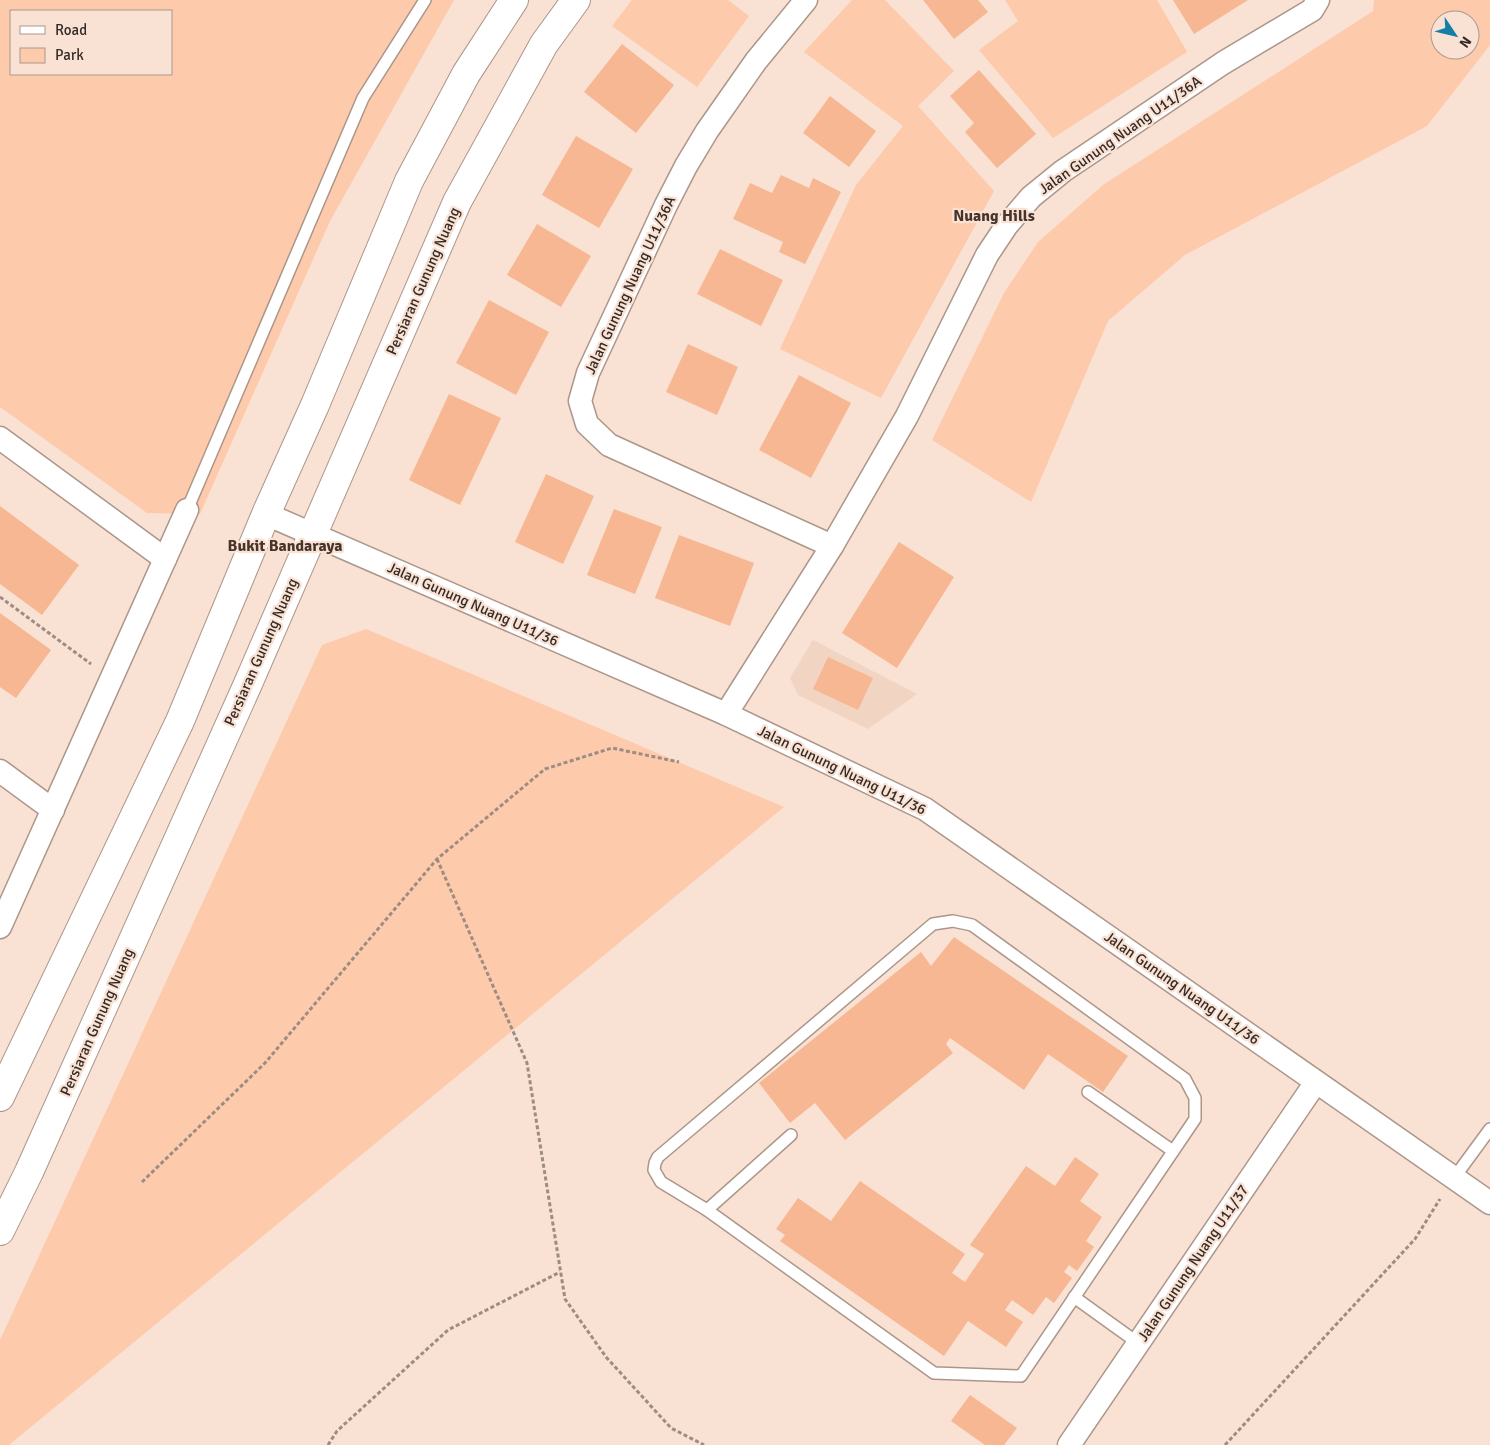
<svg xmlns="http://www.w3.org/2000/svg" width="1490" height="1445" viewBox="0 0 1490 1445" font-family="Signika,sans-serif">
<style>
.built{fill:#f2d4c2}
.green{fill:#fecaac;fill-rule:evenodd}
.building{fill:#f7b792}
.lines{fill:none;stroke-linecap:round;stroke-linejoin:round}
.service-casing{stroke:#ac968a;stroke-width:14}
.minor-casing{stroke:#ac968a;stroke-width:25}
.tertiary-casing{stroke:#ac968a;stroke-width:30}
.path{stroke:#9d8c82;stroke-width:3;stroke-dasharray:4 2.5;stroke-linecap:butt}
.service{stroke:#fff;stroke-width:11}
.minor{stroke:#fff;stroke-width:22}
.tertiary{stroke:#fff;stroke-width:28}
.labels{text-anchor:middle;stroke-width:4.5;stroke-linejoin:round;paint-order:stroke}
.street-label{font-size:15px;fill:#342b26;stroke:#f9e1d3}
.neighbourhood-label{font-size:16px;font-weight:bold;fill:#463329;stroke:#f9e1d3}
</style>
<rect width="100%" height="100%" fill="#f9e1d3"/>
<path class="built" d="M813,640L917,694L868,729L798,695L790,678Z"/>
<g class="green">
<path d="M0,0H454L330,221L200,514L147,513L0,407ZM11,11H171V74H11Z"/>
<path d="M632,0H728L749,16L697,87L612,26Z"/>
<path d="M852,0H885L954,71L918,106L994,191L881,398L780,349L856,185L903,126L804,52Z"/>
<path d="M1005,0H1157L1187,52L1053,138L979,50L1018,21Z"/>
<path d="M1374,0H1490V45L1427,126L1185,255L1108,321L1031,502L932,440L1004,293L1038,242L1103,185L1373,11ZM1440,20H1470V50H1440Z"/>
<path d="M366,629L784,807L9,1445H0V1340L322,645Z"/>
</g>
<g class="building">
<path d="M923,0H978L988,12L954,39Z"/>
<path d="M1173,0H1248L1194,34Z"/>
<path d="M622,44L674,85L636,133L584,92Z"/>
<path d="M979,70L1036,134L997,168L965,132L974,123L950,96Z"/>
<path d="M830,96L876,131L849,167L803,133Z"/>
<path d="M576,136L633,169L599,228L542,195Z"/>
<path d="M781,175L809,188L813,178L841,192L805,264L779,252L783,242L733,219L750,183L772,193Z"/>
<path d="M537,224L591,256L561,307L507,275Z"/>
<path d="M720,249L783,280L761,326L697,294Z"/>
<path d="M489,300L549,332L516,395L456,363Z"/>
<path d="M688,344L738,367L717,415L666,392Z"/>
<path d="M799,375L851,403L811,478L759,450Z"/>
<path d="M449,394L501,418L460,505L409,480Z"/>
<path d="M546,474L594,496L563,564L515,542Z"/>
<path d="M0,506L79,565L42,615L0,584Z"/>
<path d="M614,509L662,527L635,594L587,575Z"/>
<path d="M679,535L754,563L730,626L655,598Z"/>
<path d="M899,542L954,577L897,668L842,633Z"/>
<path d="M0,613L51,650L16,698L0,687Z"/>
<path d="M828,657L873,678L858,710L813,689Z"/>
<path d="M954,937L1128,1056L1103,1092L1048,1054L1024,1090L950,1038L946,1044L953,1053L845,1140L815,1103L790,1123L759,1083L921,952L931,966Z"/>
<path d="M1075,1157L1099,1174L1080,1201L1102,1217L1086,1241L1094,1247L1077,1271L1069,1265L1064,1272L1072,1278L1054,1303L1046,1297L1033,1315L1012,1300L1005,1310L1023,1322L1006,1347L968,1321L944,1356L780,1241L785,1235L776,1229L798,1198L831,1221L860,1181L965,1254L952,1273L965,1282L984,1254L970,1245L1026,1166L1055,1186Z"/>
<path d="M970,1395L1017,1428L1004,1445H985L951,1421Z"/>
</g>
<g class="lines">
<defs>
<g id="service">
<path d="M187,510L363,98L425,0"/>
<path d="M953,921L972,925L1185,1079L1195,1098V1119L1021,1376L934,1373L707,1210L661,1182L654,1170L655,1163L658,1157L933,924Z"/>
<path d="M1088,1092L1173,1151"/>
<path d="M1454,1178L1490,1129"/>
<path d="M707,1210L791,1135"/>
<path d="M1074,1297L1138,1343"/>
</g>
<g id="minor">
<path d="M806,0L756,61L707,131L686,166L666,205L588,373L580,401L587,424L609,445L832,546"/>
<path d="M0,438L165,559"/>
<path d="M266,514L726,714L925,809L1490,1203"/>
<path d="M726,714L832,546L907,416L987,255L1007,225L1031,197L1063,171L1223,63L1312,10L1318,0"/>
<path d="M0,771L53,810"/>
<path d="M0,927L187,510"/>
<path d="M1069,1445L1316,1082"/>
</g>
<g id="tertiary">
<path d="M0,1097L180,721L266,514L315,405L409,181L466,74L514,0"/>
<path d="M0,1231L29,1172L247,686L457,202L544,44L576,0"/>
</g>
</defs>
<use href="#service" class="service-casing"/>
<use href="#minor" class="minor-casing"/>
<use href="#tertiary" class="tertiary-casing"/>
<g class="path">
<path d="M0,597L91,664"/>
<path d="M437,859L527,1063L565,1299L606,1357L671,1428L704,1445"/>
<path d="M142,1182L265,1063L437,859L545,769L612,748L679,762"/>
<path d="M328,1445L337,1431L448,1330L560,1272"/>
<path d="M1225,1445L1415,1239L1440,1199"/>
</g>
<use href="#service" class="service"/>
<use href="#minor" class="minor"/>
<use href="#tertiary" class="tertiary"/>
</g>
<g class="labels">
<g class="street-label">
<text transform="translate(1120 135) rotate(-35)" y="5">Jalan Gunung Nuang U11/36A</text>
<text transform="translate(423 281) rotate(-66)" y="5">Persiaran Gunung Nuang</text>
<text transform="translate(630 285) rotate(-65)" y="5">Jalan Gunung Nuang U11/36A</text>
<text transform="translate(473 604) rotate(24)" y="5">Jalan Gunung Nuang U11/36</text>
<text transform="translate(261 652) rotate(-66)" y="5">Persiaran Gunung Nuang</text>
<text transform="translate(842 770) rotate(26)" y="5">Jalan Gunung Nuang U11/36</text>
<text transform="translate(1182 988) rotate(35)" y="5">Jalan Gunung Nuang U11/36</text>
<text transform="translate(97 1022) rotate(-66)" y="5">Persiaran Gunung Nuang</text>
<text transform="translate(1193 1263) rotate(-56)" y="5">Jalan Gunung Nuang U11/37</text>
</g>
<g class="neighbourhood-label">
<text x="994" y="221">Nuang Hills</text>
<text x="285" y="551">Bukit Bandaraya</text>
</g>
</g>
<rect x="10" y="10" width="162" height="65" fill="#f9e1d3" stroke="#aa988e"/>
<rect x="20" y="26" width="25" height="8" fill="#ffffff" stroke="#aa988e"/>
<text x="55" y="35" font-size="15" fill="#342b26">Road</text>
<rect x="20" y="48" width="25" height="15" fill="#fecaac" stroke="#aa988e"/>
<text x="55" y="60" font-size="15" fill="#342b26">Park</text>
<g transform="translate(1455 35) rotate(125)"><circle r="24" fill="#f9e1d3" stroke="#aa988e"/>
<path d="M0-4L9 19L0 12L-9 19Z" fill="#157ea7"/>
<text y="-8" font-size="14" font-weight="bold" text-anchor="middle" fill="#342b26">N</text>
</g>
</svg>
